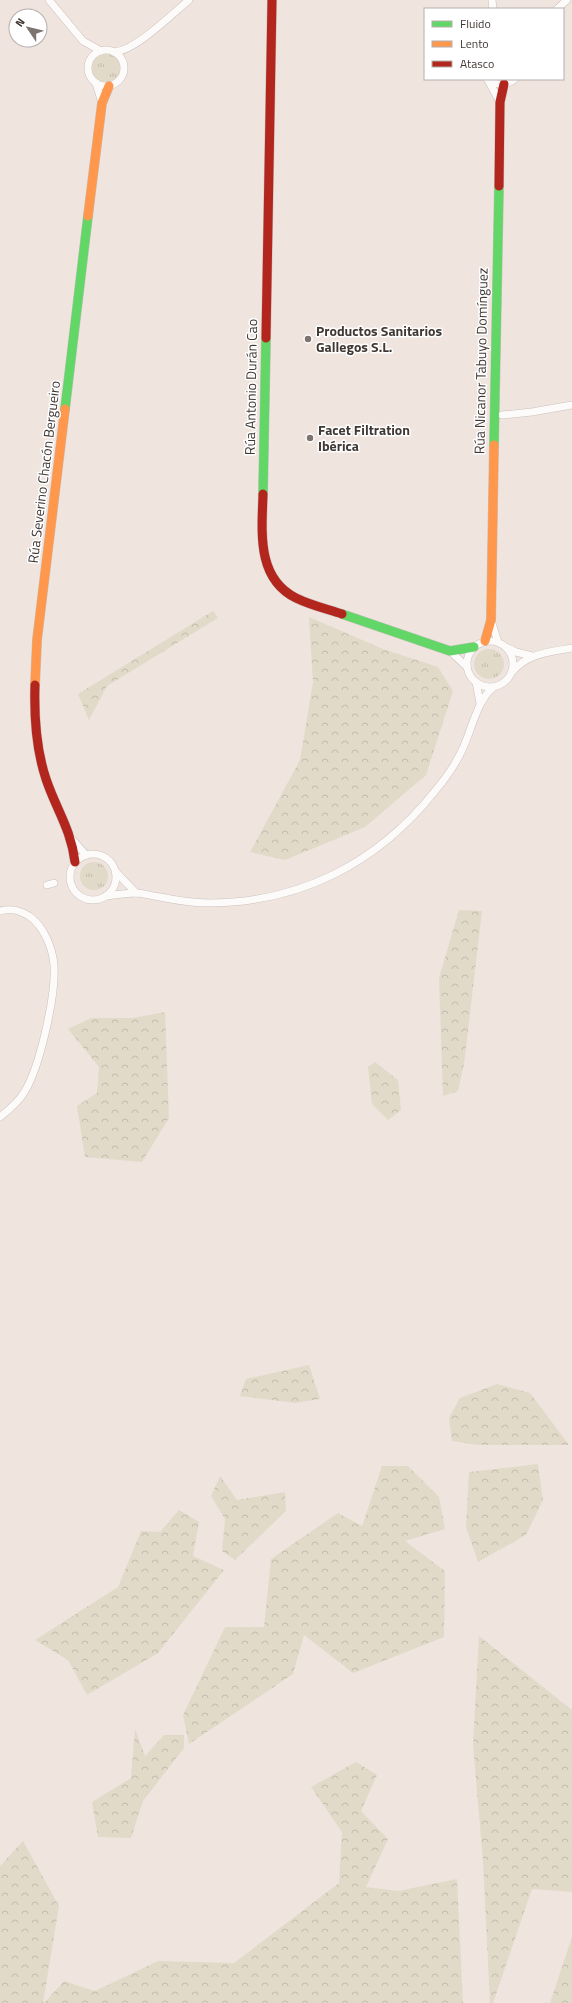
<svg xmlns="http://www.w3.org/2000/svg" width="572" height="2003" viewBox="0 0 572 2003" font-family="'Titillium Web',sans-serif">
<style>
.grass{fill:url(#grass-tufts)}
.forest{fill:url(#forest-crowns)}
.lines{fill:none;stroke-linecap:round;stroke-linejoin:round}
.street-casing{stroke:#cac1bd;stroke-width:8}
.fast-casing{stroke:#cac1bd;stroke-width:10}
.slow-casing{stroke:#cac1bd;stroke-width:10}
.jam-casing{stroke:#cac1bd;stroke-width:10}
.street{stroke:#fdfbfa;stroke-width:7}
.fast{stroke:#63d668;stroke-width:9}
.slow{stroke:#ff974d;stroke-width:9}
.jam{stroke:#b3261e;stroke-width:9}
.poi-dot{fill:#7d7470;stroke:#fff;stroke-width:1.5}
.labels{text-anchor:middle;stroke-width:3;stroke-linejoin:round;paint-order:stroke}
.poi-label{font-size:14px;font-weight:bold;fill:#403835;stroke:#fff;text-anchor:start}
.street-label{font-size:14px;fill:#403835;stroke:#fff}
</style>
<defs>
<pattern id="grass-tufts" width="24" height="20" patternUnits="userSpaceOnUse"><rect width="24" height="20" fill="#e2dac9"/><path d="M3 7l-1-3M5 7V3M7 7l1-3M15 17l-1-3M17 17v-4M19 17l1-3" fill="none" stroke="#c3bcad"/></pattern>
<pattern id="forest-crowns" width="20" height="18" patternUnits="userSpaceOnUse"><rect width="20" height="18" fill="#e2dac9"/><path d="M2 6a3 3 0 1 1 6 0M12 15a3 3 0 1 1 6 0" fill="none" stroke="#c3bcad"/></pattern>
</defs>
<rect width="100%" height="100%" fill="#efe4de"/>
<g class="grass">
<circle cx="106" cy="68" r="14"/>
<circle cx="489" cy="664" r="15"/>
<circle cx="94" cy="876" r="14"/>
</g>
<g class="forest">
<path d="M213,611L218,618L107,686L89,720L78,694Z"/>
<path d="M309,617L383,649L438,667L453,691L426,775L365,827L285,860L250,852L300,760L313,682Z"/>
<path d="M459,910L482,911L464,1064L458,1091L443,1096L439,978Z"/>
<path d="M165,1012L169,1118L142,1162L85,1157L77,1106L97,1093L99,1067L68,1029L91,1018H133Z"/>
<path d="M375,1062L398,1080L401,1110L388,1120L372,1104L368,1067Z"/>
<path d="M309,1365L320,1399L295,1403L240,1396L246,1379Z"/>
<path d="M497,1384L530,1393L569,1445H478L452,1441L449,1418L460,1398Z"/>
<path d="M538,1464L543,1500L526,1535L478,1562L466,1527L469,1472Z"/>
<path d="M382,1466H408L439,1497L445,1529L405,1541L445,1571L444,1637L353,1673L304,1635L293,1674L189,1744L183,1715L225,1627H264L271,1559L338,1513L362,1526Z"/>
<path d="M220,1476L237,1500L285,1492L286,1511L235,1560L222,1551L225,1519L211,1496Z"/>
<path d="M179,1510L199,1522L193,1556L224,1570L158,1653L87,1695L68,1660L35,1640L118,1587L141,1531L160,1532Z"/>
<path d="M479,1636L572,1710V1892L532,1889L493,2003H490L483,1861L473,1745Z"/>
<path d="M135,1729L145,1756L164,1735H184V1748L143,1801L131,1838L98,1837L92,1802L131,1778Z"/>
<path d="M356,1762L377,1775L361,1811L388,1839L366,1887L398,1891L457,1879L463,2003H44L64,1981L95,1991L158,1961L234,1963L339,1883L342,1832L311,1787Z"/>
<path d="M23,1841L59,1906L43,2003H0V1866Z"/>
<path d="M572,1937V2003H550Z"/>
</g>
<g class="lines">
<defs>
<g id="street">
<path d="M49,0L83,41L101,51"/>
<path d="M492,0L493,9"/>
<path d="M557,9L567,0"/>
<circle cx="106" cy="68" r="18"/>
<path d="M114,52C135,51 172,14 189,0"/>
<path d="M487,79C497,86 506,86 515,79"/>
<path d="M488,80L500,102"/>
<path d="M96,83L102,103"/>
<path d="M502,415L532,412L572,405"/>
<path d="M491,620L498,642"/>
<circle cx="490" cy="664" r="23"/>
<path d="M508,648L516,652L532,656"/>
<path d="M450,651L467,667"/>
<path d="M513,671C528,653 550,652 572,648"/>
<path d="M476,682L480,703"/>
<path d="M72,839L86,855"/>
<circle cx="93" cy="877" r="23"/>
<path d="M116,872L136,893"/>
<path d="M47,885L54,883"/>
<path d="M106,896C116,895 126,893 136,893C143,893 152,896 160,897C175,900 191,903 208,903C300,903 378,863 435,791C446,778 456,764 463,748C471,731 478,698 494,687"/>
<path d="M0,911C11,908 19,910 29,916C44,926 53,949 54,966C56,995 40,1066 25,1091C20,1100 9,1110 0,1117"/>
</g>
<g id="fast">
<path d="M65,409L88,216"/>
<path d="M494,445L499,186"/>
<path d="M263,494L266,338"/>
<path d="M342,614L450,651L474,647"/>
</g>
<g id="slow">
<path d="M88,216L102,103L109,86"/>
<path d="M485,641L491,620L494,445"/>
<path d="M35,685L37,640L65,409"/>
</g>
<g id="jam">
<path d="M499,186L500,102L504,84"/>
<path d="M266,338L272,0"/>
<path d="M263,494C262,531 256,578 296,598C310,605 327,609 342,614"/>
<path d="M35,685C34,716 36,749 46,779C56,809 71,829 75,862"/>
</g>
</defs>
<use href="#street" class="street-casing"/>
<use href="#fast" class="fast-casing"/>
<use href="#slow" class="slow-casing"/>
<use href="#jam" class="jam-casing"/>
<use href="#street" class="street"/>
<use href="#fast" class="fast"/>
<use href="#slow" class="slow"/>
<use href="#jam" class="jam"/>
</g>
<g class="poi-dot">
<circle cx="308" cy="339" r="4"/>
<circle cx="310" cy="438" r="4"/>
</g>
<g class="labels">
<g class="poi-label">
<text x="316" y="336">Productos Sanitarios<tspan x="316" dy="16">Gallegos S.L.</tspan></text>
<text x="318" y="435">Facet Filtration<tspan x="318" dy="16">Ibérica</tspan></text>
</g>
<g class="street-label">
<text transform="translate(481 361) rotate(-89)" y="5">Rúa Nicanor Tabuyo Domínguez</text>
<text transform="translate(251 387) rotate(-89)" y="5">Rúa Antonio Durán Cao</text>
<text transform="translate(44 472) rotate(-83)" y="5">Rúa Severino Chacón Bergueiro</text>
</g>
</g>
<rect x="424" y="8" width="140" height="72" fill="#ffffff" stroke="#b3afae"/>
<rect x="432" y="21" width="20" height="6" fill="#63d668" stroke="#b3afae"/>
<text x="460" y="28" font-size="12" fill="#403835">Fluido</text>
<rect x="432" y="41" width="20" height="6" fill="#ff974d" stroke="#b3afae"/>
<text x="460" y="48" font-size="12" fill="#403835">Lento</text>
<rect x="432" y="61" width="20" height="6" fill="#b3261e" stroke="#b3afae"/>
<text x="460" y="68" font-size="12" fill="#403835">Atasco</text>
<g transform="translate(28 28) rotate(305)"><circle r="19" fill="#ffffff" stroke="#b3afae"/>
<path d="M0-3L7 15L0 10L-7 15Z" fill="#7d7470"/>
<text y="-6" font-size="11" font-weight="bold" text-anchor="middle" fill="#403835">N</text>
</g>
</svg>
